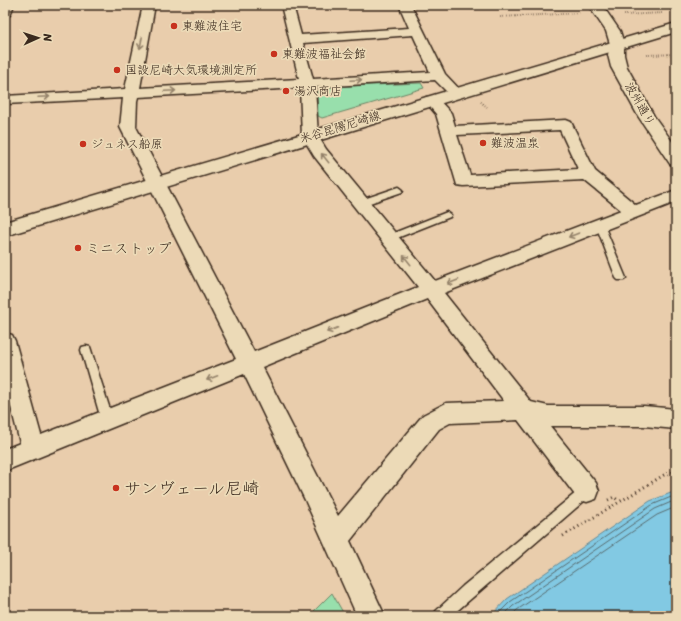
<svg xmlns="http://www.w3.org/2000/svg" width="681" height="621" viewBox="0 0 681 621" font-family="Sriracha,'Klee One',sans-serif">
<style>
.green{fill:#98dfac;stroke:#6a8465}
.water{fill:#82c9e3;stroke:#668994}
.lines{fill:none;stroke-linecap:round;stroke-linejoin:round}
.shore{stroke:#576a6d;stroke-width:1}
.service-casing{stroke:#3b2a1e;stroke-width:3}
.minor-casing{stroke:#3b2a1e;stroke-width:3}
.tertiary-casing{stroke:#3b2a1e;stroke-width:3}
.secondary-casing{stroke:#3b2a1e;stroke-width:3}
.path-far1{stroke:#3b2a1e;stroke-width:2;stroke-dasharray:0.5 2;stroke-linecap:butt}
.path{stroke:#3b2a1e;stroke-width:3;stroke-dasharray:1 3.5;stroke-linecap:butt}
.service{fill:#ecdab7;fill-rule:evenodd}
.minor{fill:#ecdab7;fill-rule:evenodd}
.tertiary{fill:#ecdab7;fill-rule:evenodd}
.secondary{fill:#ecdab7;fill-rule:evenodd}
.oneway{stroke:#94826a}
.poi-dot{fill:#c8321e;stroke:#ecdab7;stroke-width:1.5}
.labels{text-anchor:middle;stroke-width:3.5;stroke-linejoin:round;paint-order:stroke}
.far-poi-label{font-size:12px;fill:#3b2a1e;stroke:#ecdab7;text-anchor:start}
.far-street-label{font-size:12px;fill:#3b2a1e;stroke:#ecdab7}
.poi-label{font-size:14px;fill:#3b2a1e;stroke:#ecdab7;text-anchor:start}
.near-poi-label{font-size:17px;fill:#3b2a1e;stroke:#ecdab7;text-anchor:start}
</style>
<rect width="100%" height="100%" fill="#e9cdac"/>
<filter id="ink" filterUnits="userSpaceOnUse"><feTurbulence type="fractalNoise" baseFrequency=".025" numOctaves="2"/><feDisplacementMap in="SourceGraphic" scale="8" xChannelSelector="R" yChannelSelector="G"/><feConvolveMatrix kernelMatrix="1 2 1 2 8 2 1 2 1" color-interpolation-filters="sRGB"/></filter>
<g filter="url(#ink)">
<g class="green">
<path d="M421,83L424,88L322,118L318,116L317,92L325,87Z"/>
<path d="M332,593L345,616H309Z"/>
</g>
<path class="water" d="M676,491V616H491L507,599L650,501Z"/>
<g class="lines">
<g class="shore">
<path d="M496,616L510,602L652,505L676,495"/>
<path d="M503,616L513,606L655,509L676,500"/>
<path d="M511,616L517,610L657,515L676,507"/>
</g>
<defs>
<g id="service">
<path d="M399,187L403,190L402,192L361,206L357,203L358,201Z"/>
<path d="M447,212L451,215L450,217L392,240H386L384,238L386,236Z"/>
<path d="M600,222L604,225L626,278L624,280H618L616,278L596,225Z"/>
<path d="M86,346L90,347L91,350L113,419L111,422L107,424L103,422L101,419L81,350L82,347Z"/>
<path d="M587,485L591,487L593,491L591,495L451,616H434L436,611L463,586L583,487Z"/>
</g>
<g id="minor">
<path d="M5,5H14L10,15L5,16Z"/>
<path d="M143,5H155L140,88L299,79L281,5H293L301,35L409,28L399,5H411L445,74L463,93L461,96H451L435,80L315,87L318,136L326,149L435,281L621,210L584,180L463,186L457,185L436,114L424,100L426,97H436L451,113L455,126L566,120L571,122L595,171L636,205L676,190V202L444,293L531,402L548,406H644L676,409V429L644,426H550L596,483L599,491L596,499L587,502L578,499L518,420L450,423L439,429L350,541L385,616H357L305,500L244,374L5,471V449L20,443L5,383V333L12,335L15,341L41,435L236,359L120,127L123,98L5,104V96L125,89ZM413,35L430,72L313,79L303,43ZM300,88L302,136L314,156L418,287L254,352L136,127L137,101L138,97ZM560,130L578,169L470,175L457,135ZM427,299L504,401L446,403L423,415L338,516L262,367Z"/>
</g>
<path id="tertiary" d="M588,5H602L620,31L624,44V55L627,67L654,116L676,147V166L670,164L638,116L611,67L608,55L610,44L606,31Z"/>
<path id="secondary" d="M676,23V32L5,236V222Z"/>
</defs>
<use href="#service" class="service-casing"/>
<use href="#minor" class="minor-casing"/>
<use href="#tertiary" class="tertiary-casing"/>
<use href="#secondary" class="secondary-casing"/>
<g class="path-far1">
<path d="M624,15L663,13"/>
<path d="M500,17L580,13"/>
<path d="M647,55L676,54"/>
<path d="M481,102L487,107"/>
</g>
<g class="path">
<path d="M608,500L614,497L619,501"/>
<path d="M563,536L664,475L676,471"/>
</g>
<use href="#service" class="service"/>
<use href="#minor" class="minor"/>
<use href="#tertiary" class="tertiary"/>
<use href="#secondary" class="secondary"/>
</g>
<defs><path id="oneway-shaft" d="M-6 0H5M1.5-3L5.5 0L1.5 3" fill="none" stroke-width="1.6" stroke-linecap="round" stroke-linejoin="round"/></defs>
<g class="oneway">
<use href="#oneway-shaft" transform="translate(141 43) rotate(101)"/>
<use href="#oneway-shaft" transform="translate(356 80) rotate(-3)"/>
<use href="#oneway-shaft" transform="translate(170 91) rotate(-3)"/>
<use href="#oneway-shaft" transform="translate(44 97) rotate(-3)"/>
<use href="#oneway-shaft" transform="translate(325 158) rotate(-129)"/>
<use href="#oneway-shaft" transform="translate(574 235) rotate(159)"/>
<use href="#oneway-shaft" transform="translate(407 260) rotate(-129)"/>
<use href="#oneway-shaft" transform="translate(453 282) rotate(159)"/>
<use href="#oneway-shaft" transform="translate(332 330) rotate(158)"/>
<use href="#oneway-shaft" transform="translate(212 378) rotate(159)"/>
</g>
</g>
<g class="poi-dot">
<circle cx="174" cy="26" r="4"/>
<circle cx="274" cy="54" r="4"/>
<circle cx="117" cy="70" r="4"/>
<circle cx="286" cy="91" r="4"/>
<circle cx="483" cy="143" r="4"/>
<circle cx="83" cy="144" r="4"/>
<circle cx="78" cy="248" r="4"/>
<circle cx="116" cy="488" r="4"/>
</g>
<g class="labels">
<g class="far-poi-label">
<text x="182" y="30">東難波住宅</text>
<text x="282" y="58">東難波福祉会館</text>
<text x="125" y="74">国設尼崎大気環境測定所</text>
<text x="294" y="95">湯沢商店</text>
<text x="491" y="147">難波温泉</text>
<text x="91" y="148">ジュネス船原</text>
</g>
<g class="far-street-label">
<text transform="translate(640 104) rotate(60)" y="4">波州通り</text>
<text transform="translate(340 127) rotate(-17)" y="4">米谷昆陽尼崎線</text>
</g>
<g class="poi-label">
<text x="86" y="253">ミニストップ</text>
</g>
<g class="near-poi-label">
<text x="124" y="494">サンヴェール尼崎</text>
</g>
</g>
<rect width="681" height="621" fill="none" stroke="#ecdab7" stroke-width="20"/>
<rect x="10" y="10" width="661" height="601" fill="none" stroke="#3b2a1e" stroke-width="1.5" filter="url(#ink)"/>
<g transform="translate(38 38) rotate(87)" stroke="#ecdab7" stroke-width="3" paint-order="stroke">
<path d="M0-3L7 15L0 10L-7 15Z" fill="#3b2a1e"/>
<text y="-6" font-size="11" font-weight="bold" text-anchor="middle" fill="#3b2a1e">N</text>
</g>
</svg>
